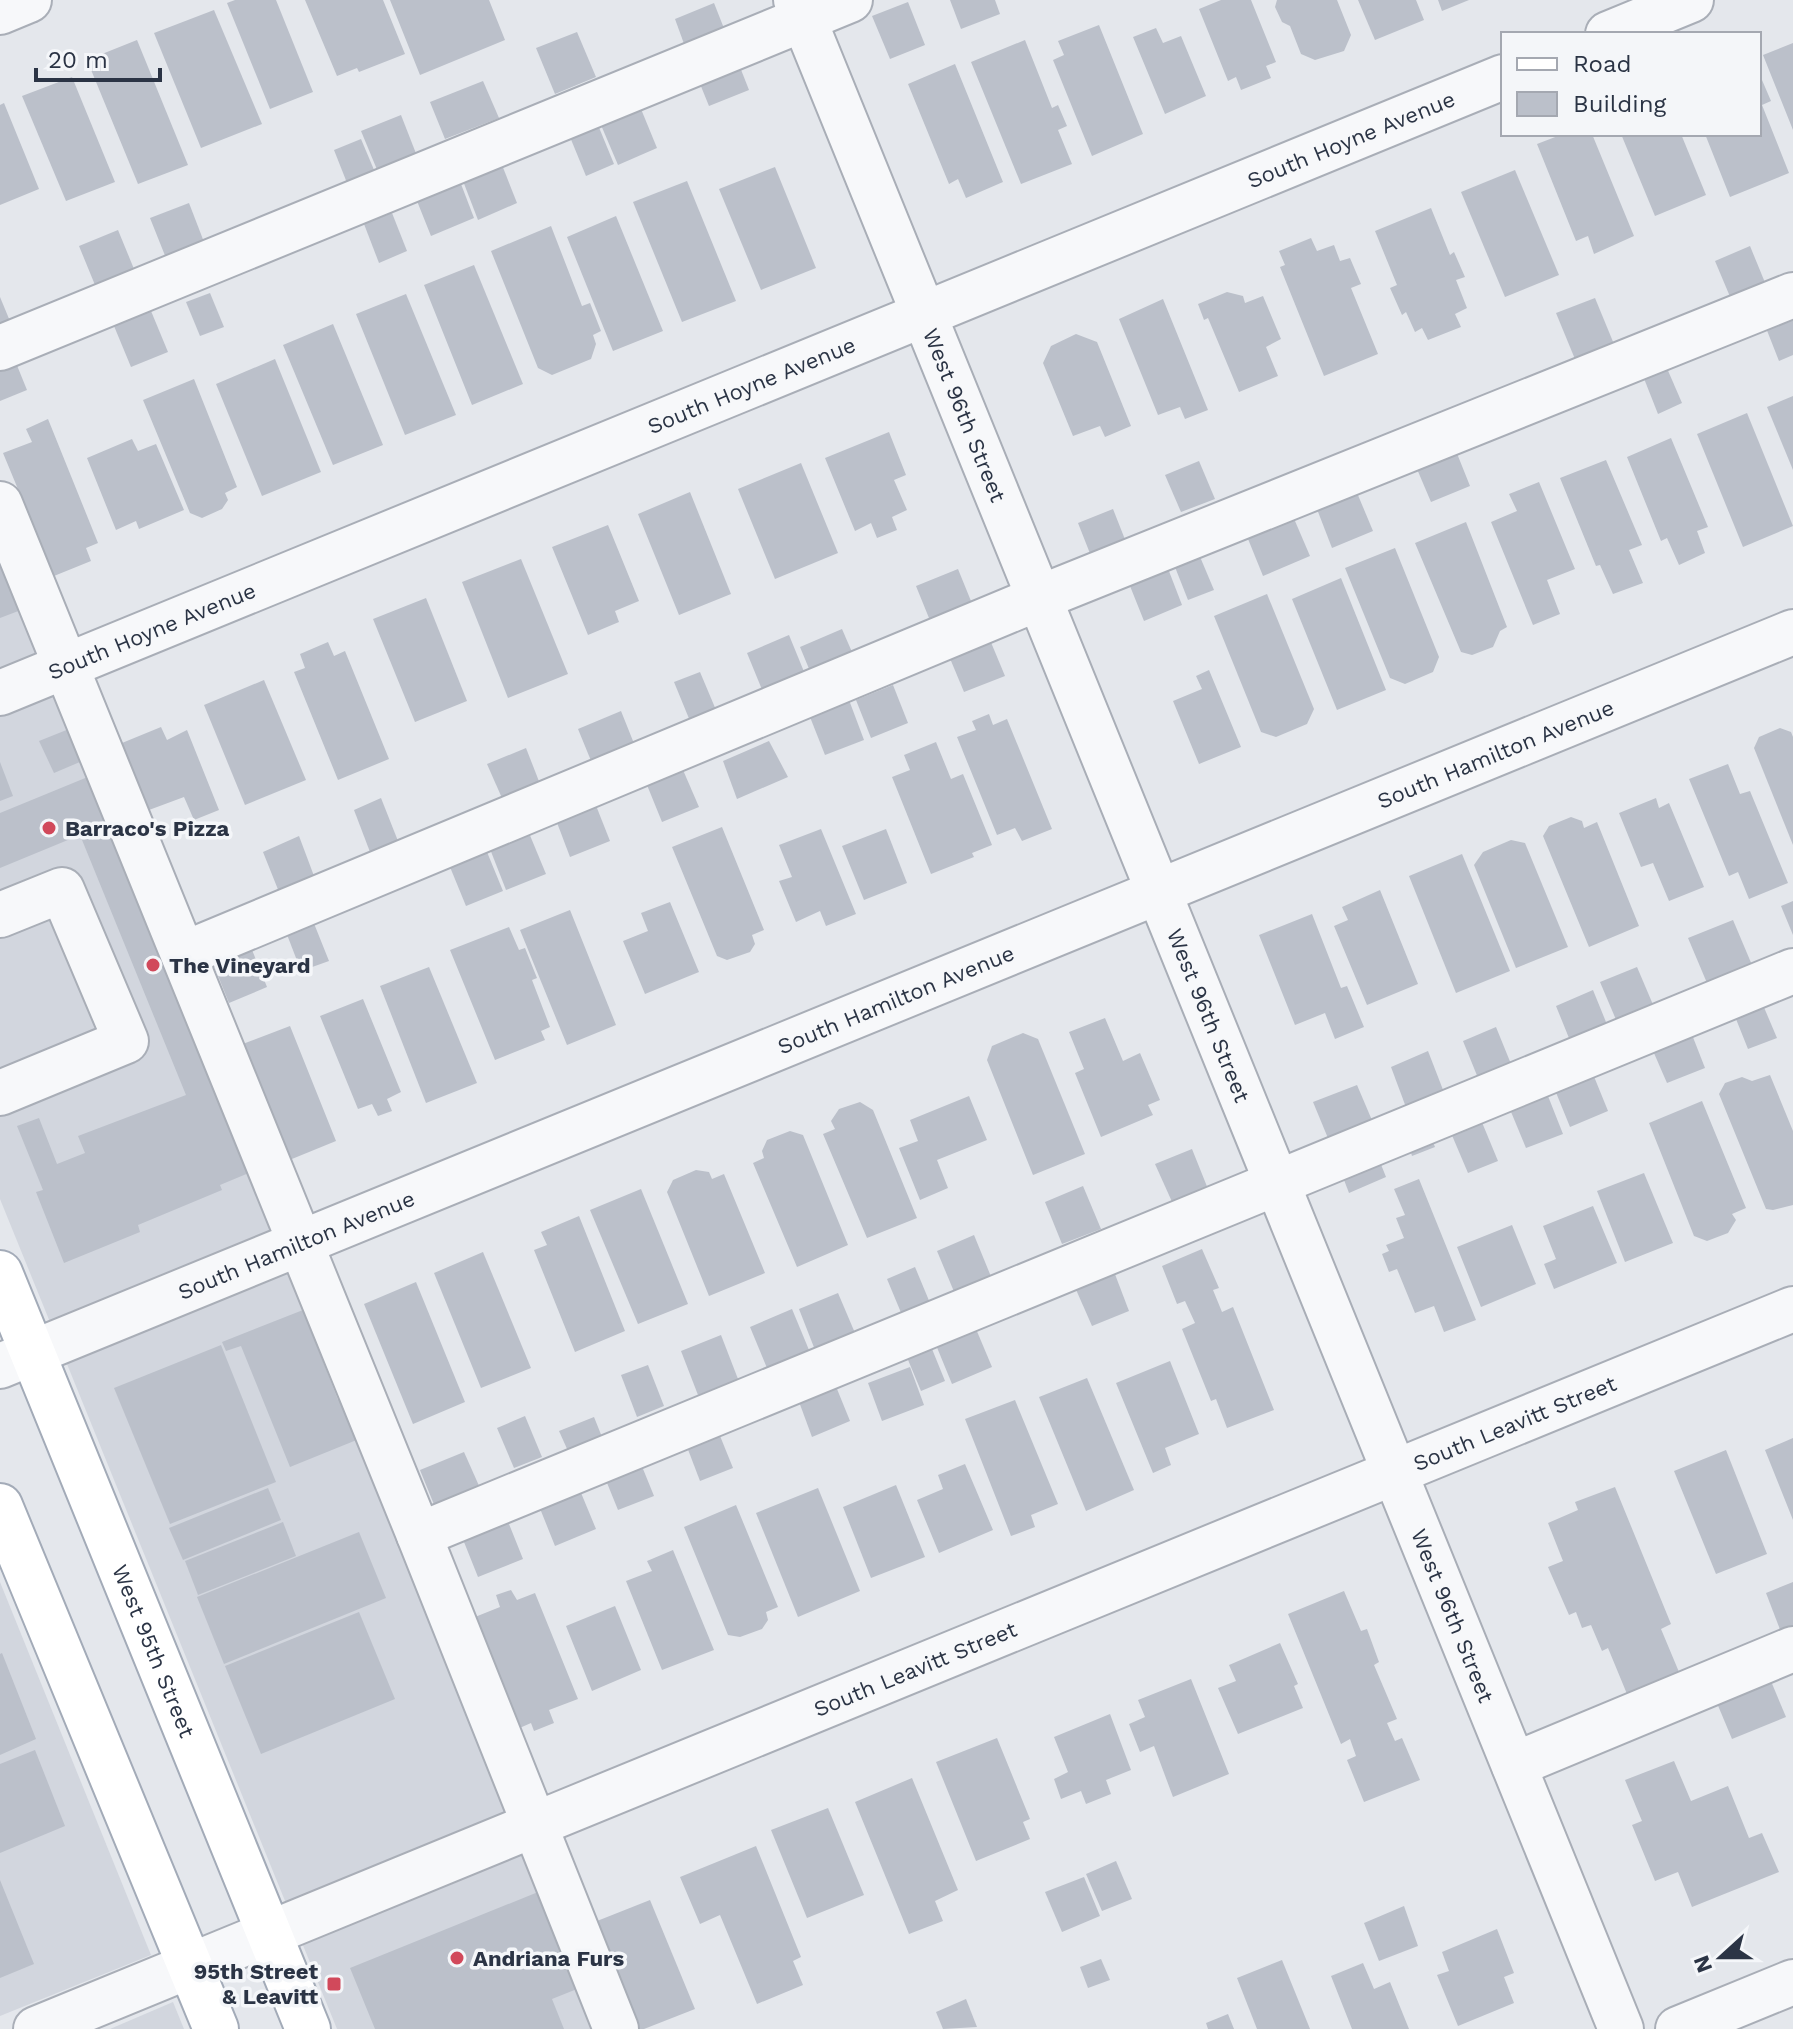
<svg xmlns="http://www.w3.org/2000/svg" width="1793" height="2029" viewBox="0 0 1793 2029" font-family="'Work Sans',sans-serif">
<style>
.built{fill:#d2d6de}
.building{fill:#bbc0ca}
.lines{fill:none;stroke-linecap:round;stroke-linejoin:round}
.minor-casing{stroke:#a9aeb7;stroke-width:48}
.major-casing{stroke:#a3abb8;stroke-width:48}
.minor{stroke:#f7f8fa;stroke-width:44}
.major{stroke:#fff;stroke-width:44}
.poi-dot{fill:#d1495b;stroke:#f4f6f9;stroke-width:3}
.labels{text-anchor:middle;stroke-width:7;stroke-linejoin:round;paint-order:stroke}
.street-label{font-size:22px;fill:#2b3445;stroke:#f4f6f9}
.poi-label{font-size:22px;font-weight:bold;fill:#2b3445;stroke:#f4f6f9;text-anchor:start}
</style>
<rect width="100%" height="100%" fill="#e4e7ec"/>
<g class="built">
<path d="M0,504L616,2029H337L0,1199Z"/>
<path d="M0,1582L151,1955L0,2016Z"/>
<path d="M173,2002L184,2029H110Z"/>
</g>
<g class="building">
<path d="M235,0H276L313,92L270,109L227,3Z"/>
<path d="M305,0H383L405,54L359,72L357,68L337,76Z"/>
<path d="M390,0H489L505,40L420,75Z"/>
<path d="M950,0H995L1000,14L961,29Z"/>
<path d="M1221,0H1251L1276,62L1266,66L1271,78L1241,90L1236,77L1228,81L1199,9Z"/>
<path d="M1277,0H1337L1351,35L1344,51L1315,60L1301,54L1290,26L1282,22L1275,7Z"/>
<path d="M1358,0H1416L1424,20L1375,40Z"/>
<path d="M1438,0H1469L1442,11Z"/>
<path d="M908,2L925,45L890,59L872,16Z"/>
<path d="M714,3L727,36L687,52L675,19Z"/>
<path d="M214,10L262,124L201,148L154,33Z"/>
<path d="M1099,25L1143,134L1092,156L1053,60L1064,55L1058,41Z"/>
<path d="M1156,28L1163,43L1181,36L1206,96L1165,114L1133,37Z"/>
<path d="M577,32L596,77L555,94L536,48Z"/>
<path d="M137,40L188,165L138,184L87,60Z"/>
<path d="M1025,40L1052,108L1058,105L1067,126L1058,130L1072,164L1021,184L971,62Z"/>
<path d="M1793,43V130L1763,55Z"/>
<path d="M738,62L749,90L709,106L698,79Z"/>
<path d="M955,64L1003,182L966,198L958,179L949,184L908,84Z"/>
<path d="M1759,73L1771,101L1762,105L1789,173L1730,197L1705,134H1759Z"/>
<path d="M72,77L115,182L66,201L22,96Z"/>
<path d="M483,81L499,118L445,139L430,102Z"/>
<path d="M4,103L39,189L0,205V105Z"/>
<path d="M641,109L657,148L618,165L601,125Z"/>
<path d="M401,115L417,156L378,172L361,131Z"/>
<path d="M598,125L614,164L586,176L570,137Z"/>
<path d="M1563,134H1592L1634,236L1594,254L1588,236L1576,241L1537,144Z"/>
<path d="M1621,134H1681L1706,195L1655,216Z"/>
<path d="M361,139L377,177L349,188L334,150Z"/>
<path d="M502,165L517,203L478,220L463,181Z"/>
<path d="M775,167L816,268L761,290L719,189Z"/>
<path d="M1515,170L1559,275L1505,297L1461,192Z"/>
<path d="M687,181L736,301L682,322L633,202Z"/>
<path d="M461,184L474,218L431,236L417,201Z"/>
<path d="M189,203L204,242L166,258L150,218Z"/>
<path d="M1431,208L1450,255L1454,252L1465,277L1456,280L1467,308L1455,314L1461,327L1428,340L1422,328L1415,332L1406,312L1402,315L1390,288L1397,285L1375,231Z"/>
<path d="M392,213L407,251L379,263L364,224Z"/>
<path d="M616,216L663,331L613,351L567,237Z"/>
<path d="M551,226L582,306L590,303L601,331L593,335L596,344L591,359L552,375L538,368L491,251Z"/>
<path d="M118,230L134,269L95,285L79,246Z"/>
<path d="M1311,238L1317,251L1334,245L1340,261L1350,258L1361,284L1351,288L1378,354L1324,376L1280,267L1285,265L1279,251Z"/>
<path d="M1750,246L1766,285L1731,299L1715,261Z"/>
<path d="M474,265L523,384L472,405L424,285Z"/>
<path d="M1227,292L1243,296L1245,303L1263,296L1281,339L1266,347L1278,376L1239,392L1208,318L1204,320L1198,304Z"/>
<path d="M210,293L224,327L200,336L186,302Z"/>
<path d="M406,294L456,415L405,435L356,314Z"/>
<path d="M0,297L12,326L0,330Z"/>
<path d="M1595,298L1616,349L1577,364L1556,313Z"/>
<path d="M1163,299L1208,410L1185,419L1180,407L1158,415L1119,319Z"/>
<path d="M151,311L168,352L131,367L114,326Z"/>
<path d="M1793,317V355L1779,361L1766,328Z"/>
<path d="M333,324L383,445L333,465L283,345Z"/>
<path d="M1076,334L1097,342L1131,426L1105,437L1100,426L1073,436L1043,363L1051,346Z"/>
<path d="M275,359L321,472L262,496L216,384Z"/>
<path d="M16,363L27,390L0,401V370Z"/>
<path d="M1666,366L1682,403L1658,414L1643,376Z"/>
<path d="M194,379L237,487L225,493L228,500L222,509L202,518L190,513L143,400Z"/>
<path d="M1793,396V470L1767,407Z"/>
<path d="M1747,413L1793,526L1743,547L1697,434Z"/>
<path d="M48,419L98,543L86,548L91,561L54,576L3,453L32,442L26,429Z"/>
<path d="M889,432L906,475L894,480L907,510L892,517L897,530L877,538L871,523L855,531L825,458Z"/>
<path d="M1671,438L1708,527L1697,531L1705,553L1679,565L1667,538L1661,541L1627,457Z"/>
<path d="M132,439L138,451L156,444L184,510L139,529L136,521L116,530L87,458Z"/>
<path d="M1454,446L1470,486L1431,502L1414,462Z"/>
<path d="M1606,460L1642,545L1629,550L1643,583L1613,594L1600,565L1596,566L1560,478Z"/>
<path d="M1199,461L1215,499L1181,512L1165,475Z"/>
<path d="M801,463L838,553L775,579L738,489Z"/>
<path d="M1539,482L1575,569L1547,580L1560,614L1533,625L1491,522L1517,511L1509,494Z"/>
<path d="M1355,488L1373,531L1332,548L1315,504Z"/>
<path d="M690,492L731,594L679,615L638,514Z"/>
<path d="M1113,509L1126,542L1091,556L1078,523Z"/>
<path d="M1292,514L1310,556L1263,576L1246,534Z"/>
<path d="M1466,522L1507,627L1500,631L1493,647L1472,655L1461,652L1415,543Z"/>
<path d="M608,525L639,601L615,611L619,622L588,635L552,547Z"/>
<path d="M1395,548L1439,657L1433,672L1405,684L1390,678L1345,568Z"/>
<path d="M1198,552L1214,590L1188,600L1173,562Z"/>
<path d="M0,558L21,610L0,618Z"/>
<path d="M521,559L568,674L508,698L462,582Z"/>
<path d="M1167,566L1182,605L1144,621L1128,581Z"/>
<path d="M958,569L973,606L931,623L916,586Z"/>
<path d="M1341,578L1386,690L1337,710L1292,599Z"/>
<path d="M1267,594L1314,709L1307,724L1276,737L1261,732L1214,616Z"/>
<path d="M426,598L467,701L415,722L373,619Z"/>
<path d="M842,629L855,659L812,676L800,647Z"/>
<path d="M789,635L807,679L765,697L747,653Z"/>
<path d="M990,640L1005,676L964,692L949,656Z"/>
<path d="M328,642L334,656L345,651L389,759L338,780L294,672L305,668L300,654Z"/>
<path d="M1209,670L1241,747L1199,764L1173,701L1202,689L1196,676Z"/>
<path d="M700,672L716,710L690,721L674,682Z"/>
<path d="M264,680L306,780L245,805L204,705Z"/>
<path d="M893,685L908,723L871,738L856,700Z"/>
<path d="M849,700L864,740L825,755L810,717Z"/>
<path d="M621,711L637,751L594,768L578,729Z"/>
<path d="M989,714L993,725L1007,719L1052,829L1022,841L1015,828L997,835L957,737L976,730L972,721Z"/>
<path d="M74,727L87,759L54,773L39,741Z"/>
<path d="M161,727L167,740L187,730L219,810L194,820L184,797L149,810L122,743Z"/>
<path d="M1780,728L1791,732L1793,737V845L1754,748L1759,737Z"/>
<path d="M769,741L788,777L737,799L723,761Z"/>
<path d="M936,742L951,779L963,774L992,845L972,853L974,857L931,874L892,777L910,770L904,755Z"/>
<path d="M526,748L542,789L505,805L487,764Z"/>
<path d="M0,762L13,796L0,801Z"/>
<path d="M1728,764L1740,794L1750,791L1788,883L1749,899L1738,872L1729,876L1689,779Z"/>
<path d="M683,770L699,807L662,822L647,785Z"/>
<path d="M95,774L256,1170L220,1185L222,1190L138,1225L140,1232L64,1263L36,1192L43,1190L17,1126L39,1118L57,1164L85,1153L78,1136L186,1095L80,835L0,868V813Z"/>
<path d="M381,798L398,841L370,852L354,810Z"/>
<path d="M1656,798L1659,808L1669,803L1704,887L1669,901L1653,863L1641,867L1619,813Z"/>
<path d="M595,803L610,841L570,857L556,820Z"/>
<path d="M1571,817L1582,821L1584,828L1597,822L1639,926L1589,947L1543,836L1549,826Z"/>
<path d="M722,827L764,930L752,935L755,944L750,952L727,960L717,956L672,847Z"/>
<path d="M821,829L856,914L826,926L820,911L796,922L779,881L792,877L779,845Z"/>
<path d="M886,829L907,883L864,900L842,846Z"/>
<path d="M529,833L546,874L506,890L490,849Z"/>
<path d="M299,836L314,876L279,892L263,852Z"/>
<path d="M1511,840L1525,843L1568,947L1516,968L1474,865L1483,852Z"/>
<path d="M487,852L503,891L466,906L450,867Z"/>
<path d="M1462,854L1510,971L1456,993L1409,876Z"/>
<path d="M1380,890L1418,984L1367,1005L1334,926L1348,920L1342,907Z"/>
<path d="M1793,901V935L1781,906Z"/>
<path d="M670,902L699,972L645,994L623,941L648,931L641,913Z"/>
<path d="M570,910L616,1025L567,1045L520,930Z"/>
<path d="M1312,914L1341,988L1347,986L1364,1027L1335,1039L1325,1013L1295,1025L1259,935Z"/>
<path d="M1733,920L1752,965L1707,983L1688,938Z"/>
<path d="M313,921L329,961L301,971L286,932Z"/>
<path d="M509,927L519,950L525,948L537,978L532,980L550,1027L541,1031L545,1040L495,1060L450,950Z"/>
<path d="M250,945L267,987L229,1003L212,961Z"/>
<path d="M429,967L477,1083L426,1103L380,986Z"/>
<path d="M1637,967L1654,1007L1617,1022L1600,982Z"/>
<path d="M1593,990L1608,1027L1571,1043L1556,1006Z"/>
<path d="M1760,998L1777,1038L1748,1049L1732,1009Z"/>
<path d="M363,999L401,1092L387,1099L392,1111L378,1116L372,1104L358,1109L320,1016Z"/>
<path d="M1105,1018L1123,1061L1140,1053L1160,1100L1148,1105L1153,1115L1101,1137L1075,1073L1084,1069L1069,1032Z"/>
<path d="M290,1026L336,1141L287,1161L240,1045Z"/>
<path d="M1496,1027L1511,1064L1478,1078L1463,1041Z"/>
<path d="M1689,1027L1705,1068L1667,1083L1650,1044Z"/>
<path d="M1023,1033L1038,1039L1085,1154L1033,1175L987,1060L992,1046Z"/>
<path d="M1428,1051L1445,1095L1407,1110L1391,1067Z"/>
<path d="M1593,1074L1608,1111L1570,1127L1555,1090Z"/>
<path d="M1770,1075L1793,1131V1205L1773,1210L1766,1209L1719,1094L1725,1083L1742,1077L1752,1081Z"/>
<path d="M1357,1085L1374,1125L1330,1143L1313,1102Z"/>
<path d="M1546,1091L1563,1134L1526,1148L1509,1107Z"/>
<path d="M969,1096L987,1140L937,1160L948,1188L920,1200L899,1148L918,1141L910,1120Z"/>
<path d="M1702,1101L1746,1208L1732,1214L1736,1220L1728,1233L1707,1241L1694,1236L1649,1123Z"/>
<path d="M860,1102L873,1110L917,1218L867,1238L823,1134L835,1129L831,1121L839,1109Z"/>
<path d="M1481,1120L1498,1161L1468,1173L1451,1133Z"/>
<path d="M1428,1130L1435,1147L1412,1156L1407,1139Z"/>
<path d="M790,1131L803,1135L848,1245L797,1267L753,1163L764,1158L762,1151L767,1140Z"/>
<path d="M1192,1149L1208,1189L1173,1204L1155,1164Z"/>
<path d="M1378,1157L1386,1177L1349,1193L1341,1172Z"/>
<path d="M696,1170L709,1172L712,1179L724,1174L765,1273L709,1296L667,1192L673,1180Z"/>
<path d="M1644,1173L1673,1243L1625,1262L1597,1191Z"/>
<path d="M1419,1179L1476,1320L1444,1332L1434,1306L1415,1313L1397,1269L1389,1272L1382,1254L1389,1251L1386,1245L1404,1238L1396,1218L1405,1215L1394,1189Z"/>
<path d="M1083,1186L1101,1229L1062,1244L1045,1202Z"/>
<path d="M641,1189L688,1304L638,1324L590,1210Z"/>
<path d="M1593,1206L1617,1263L1554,1289L1544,1264L1556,1259L1543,1226Z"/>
<path d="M579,1216L625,1331L575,1352L534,1250L547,1245L541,1232Z"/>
<path d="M1512,1225L1536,1284L1481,1307L1457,1247Z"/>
<path d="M974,1235L992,1279L955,1294L937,1251Z"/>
<path d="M1202,1249L1219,1288L1213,1290L1222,1312L1233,1307L1274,1410L1227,1428L1216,1399L1211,1401L1182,1329L1195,1323L1185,1301L1177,1304L1162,1266Z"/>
<path d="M483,1252L531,1368L481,1388L434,1273Z"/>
<path d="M915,1267L930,1303L902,1315L887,1279Z"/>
<path d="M1113,1269L1129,1311L1092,1326L1074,1285Z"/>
<path d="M416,1282L465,1402L413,1424L364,1304Z"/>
<path d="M838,1293L855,1333L815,1350L799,1309Z"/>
<path d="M792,1309L809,1350L767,1368L750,1327Z"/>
<path d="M303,1310L338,1400L348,1396L364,1437L290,1467L241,1346L226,1351L222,1342Z"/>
<path d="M976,1329L992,1367L952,1384L936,1345Z"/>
<path d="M721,1335L738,1379L698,1395L681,1351Z"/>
<path d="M930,1344L945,1381L921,1391L906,1355Z"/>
<path d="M221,1345L276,1482L170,1524L114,1388Z"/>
<path d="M1170,1361L1199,1434L1165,1448L1171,1465L1153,1473L1116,1383Z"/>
<path d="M648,1365L664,1406L637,1417L621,1375Z"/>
<path d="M910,1367L924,1405L882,1421L868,1383Z"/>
<path d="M1087,1378L1134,1490L1086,1511L1039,1397Z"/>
<path d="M835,1384L850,1421L812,1437L798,1399Z"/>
<path d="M1015,1400L1058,1504L1031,1515L1035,1527L1011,1536L965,1419Z"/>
<path d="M525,1416L542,1457L514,1468L497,1428Z"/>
<path d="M594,1417L602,1437L568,1451L559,1431Z"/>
<path d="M716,1426L733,1468L700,1481L684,1439Z"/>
<path d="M1793,1438V1520L1765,1450Z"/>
<path d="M1726,1450L1767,1554L1716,1574L1674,1471Z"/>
<path d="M464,1452L480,1488L435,1507L420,1470Z"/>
<path d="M639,1459L654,1496L618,1510L603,1473Z"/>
<path d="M965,1464L993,1530L939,1553L917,1500L943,1489L938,1475Z"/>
<path d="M896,1485L925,1557L871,1578L843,1507Z"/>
<path d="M1615,1487L1671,1624L1661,1629L1679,1672L1627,1694L1608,1648L1602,1651L1591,1625L1582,1628L1576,1612L1569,1615L1548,1567L1563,1561L1548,1523L1578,1510L1575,1502Z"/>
<path d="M268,1488L281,1520L183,1560L169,1528Z"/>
<path d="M579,1488L596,1529L555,1546L539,1506Z"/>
<path d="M818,1488L860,1591L798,1617L756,1513Z"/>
<path d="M736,1505L778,1607L766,1612L768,1620L762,1629L740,1637L728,1635L684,1527Z"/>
<path d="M505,1514L523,1559L478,1577L460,1532Z"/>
<path d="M283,1522L296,1556L198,1595L185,1561Z"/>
<path d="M359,1532L386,1598L224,1664L197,1597Z"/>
<path d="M673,1550L714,1650L662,1670L626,1581L652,1571L647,1561Z"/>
<path d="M1793,1582V1627L1781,1632L1766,1593Z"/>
<path d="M511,1590L517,1600L535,1593L578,1699L549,1710L554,1723L534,1731L531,1723L515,1730L470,1619L500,1607L496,1595Z"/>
<path d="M1344,1591L1361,1631L1367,1629L1379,1662L1374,1665L1397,1719L1387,1723L1395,1741L1402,1738L1420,1780L1364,1802L1347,1760L1356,1756L1350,1739L1341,1744L1288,1614Z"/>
<path d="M615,1606L641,1670L592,1691L566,1626Z"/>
<path d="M359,1612L395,1699L261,1754L225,1666Z"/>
<path d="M1280,1643L1298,1684L1294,1686L1303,1708L1238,1734L1218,1688L1236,1681L1229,1665Z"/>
<path d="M2,1653L36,1739L0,1755V1654Z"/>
<path d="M1768,1674L1786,1717L1732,1739L1714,1696Z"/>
<path d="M1191,1679L1229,1774L1173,1797L1154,1746L1140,1752L1129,1724L1145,1717L1138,1700Z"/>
<path d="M1110,1714L1131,1770L1106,1780L1111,1794L1086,1804L1081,1791L1061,1799L1054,1779L1068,1772L1054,1737Z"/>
<path d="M997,1738L1030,1819L1023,1822L1030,1839L976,1861L936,1762Z"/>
<path d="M35,1750L65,1826L0,1853V1764Z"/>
<path d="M1674,1761L1691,1801L1728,1786L1749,1838L1762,1833L1779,1872L1692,1907L1678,1872L1655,1881L1632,1825L1642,1821L1625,1780Z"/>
<path d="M912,1778L958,1890L935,1901L943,1921L909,1934L855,1802Z"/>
<path d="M828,1808L864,1895L807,1918L771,1830Z"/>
<path d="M756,1846L801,1957L793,1961L803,1985L757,2004L720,1915L700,1924L680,1877Z"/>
<path d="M1116,1861L1132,1899L1102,1911L1086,1874Z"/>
<path d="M1084,1877L1100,1916L1062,1932L1045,1892Z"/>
<path d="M0,1880L34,1964L0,1978Z"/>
<path d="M543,1890L582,1987L552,1999L564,2029H375L350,1968Z"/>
<path d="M650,1900L695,2009L644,2029H636L592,1923Z"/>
<path d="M1404,1906L1418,1946L1379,1961L1364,1923Z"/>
<path d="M1497,1929L1514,1973L1504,1977L1514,2003L1458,2026L1437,1975L1449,1971L1442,1952Z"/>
<path d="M1101,1959L1110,1980L1088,1988L1080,1967Z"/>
<path d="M1282,1960L1310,2029H1257L1237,1978Z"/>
<path d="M1363,1963L1374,1989L1390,1982L1409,2029H1352L1331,1976Z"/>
<path d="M966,1999L977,2027L943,2029L936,2012Z"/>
<path d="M1228,2014L1234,2029H1208L1206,2023Z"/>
</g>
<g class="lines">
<defs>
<g id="minor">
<path id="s1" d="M796,0L1621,2029"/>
<path d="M0,12L29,0"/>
<path d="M1608,34L1691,0"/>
<path d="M0,348L850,0"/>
<path d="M0,504L419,1535L616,2029"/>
<path id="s2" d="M0,693L1503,77"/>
<path d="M0,915L62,890L126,1041L0,1093"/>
<path d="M184,954L1039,598L1793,295"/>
<path id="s3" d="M0,1366L1793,632"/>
<path d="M419,1535L1793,971"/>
<path d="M1514,1765L1793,1649"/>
<path id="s4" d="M36,2029L1793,1309"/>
<path d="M1678,2029L1793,1982"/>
</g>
<g id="major">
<path id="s5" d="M0,1273L308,2029"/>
<path d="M0,1506L216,2029"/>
</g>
</defs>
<use href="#minor" class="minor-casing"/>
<use href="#major" class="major-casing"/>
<use href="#minor" class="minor"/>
<use href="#major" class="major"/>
</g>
<g class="poi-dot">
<circle cx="49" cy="828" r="8"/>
<circle cx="153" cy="965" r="8"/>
<circle cx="457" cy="1958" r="8"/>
<rect x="326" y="1976" width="16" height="16" rx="4"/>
</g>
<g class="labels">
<g class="street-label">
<text dy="8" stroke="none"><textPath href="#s2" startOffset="1460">South Hoyne Avenue</textPath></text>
<text dy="8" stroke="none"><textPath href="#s2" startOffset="812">South Hoyne Avenue</textPath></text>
<text dy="8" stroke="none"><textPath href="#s1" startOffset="448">West 96th Street</textPath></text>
<text dy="8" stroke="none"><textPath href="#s2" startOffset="164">South Hoyne Avenue</textPath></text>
<text dy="8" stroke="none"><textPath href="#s3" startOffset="1616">South Hamilton Avenue</textPath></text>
<text dy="8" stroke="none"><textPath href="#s3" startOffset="968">South Hamilton Avenue</textPath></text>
<text dy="8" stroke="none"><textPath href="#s1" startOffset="1096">West 96th Street</textPath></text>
<text dy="8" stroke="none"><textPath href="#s3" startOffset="320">South Hamilton Avenue</textPath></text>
<text dy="8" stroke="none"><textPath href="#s4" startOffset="1598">South Leavitt Street</textPath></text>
<text dy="8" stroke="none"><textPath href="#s1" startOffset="1744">West 96th Street</textPath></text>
<text dy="8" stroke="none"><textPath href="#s5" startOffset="408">West 95th Street</textPath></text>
<text dy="8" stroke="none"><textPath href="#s4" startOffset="950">South Leavitt Street</textPath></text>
</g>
<g class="poi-label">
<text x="65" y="836">Barraco's Pizza</text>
<text x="169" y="973">The Vineyard</text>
<text x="473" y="1966">Andriana Furs</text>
<text x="318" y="1979" text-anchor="end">95th Street<tspan x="318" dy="25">&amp; Leavitt</tspan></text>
</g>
</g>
<rect x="1501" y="32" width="260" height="104" fill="#f4f6f9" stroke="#a4a8b1" stroke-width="2"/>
<rect x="1517" y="58" width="40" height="12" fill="#ffffff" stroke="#a4a8b1" stroke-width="2"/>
<text x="1573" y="72" font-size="24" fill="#2b3445">Road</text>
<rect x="1517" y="92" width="40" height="24" fill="#bbc0ca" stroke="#a4a8b1" stroke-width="2"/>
<text x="1573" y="112" font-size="24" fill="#2b3445">Building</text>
<g transform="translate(1721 1957) rotate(249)" stroke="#f4f6f9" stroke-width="6" paint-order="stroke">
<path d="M0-6L14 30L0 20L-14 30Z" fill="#2b3445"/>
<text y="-12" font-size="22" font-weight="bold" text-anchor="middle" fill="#2b3445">N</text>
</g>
<path d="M36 68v12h124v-12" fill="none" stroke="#2b3445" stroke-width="4"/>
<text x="48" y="68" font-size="24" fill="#2b3445" stroke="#f4f6f9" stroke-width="6" paint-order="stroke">20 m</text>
</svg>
